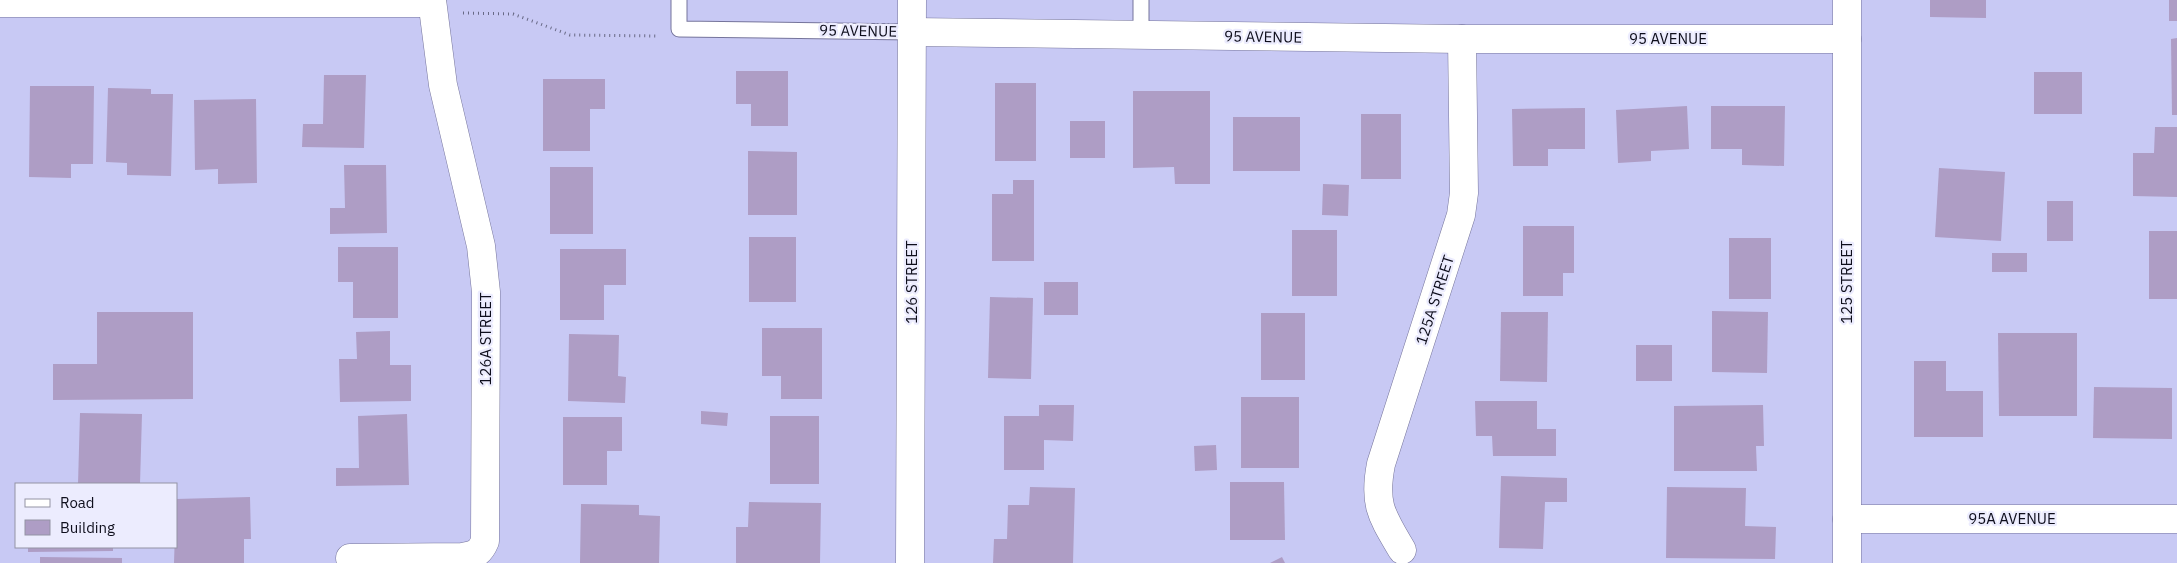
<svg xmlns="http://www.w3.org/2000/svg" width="2177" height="563" viewBox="0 0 2177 563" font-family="'IBM Plex Sans',sans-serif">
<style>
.building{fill:#ae9dc5}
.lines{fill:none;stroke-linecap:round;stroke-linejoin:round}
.service-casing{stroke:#75749b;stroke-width:17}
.minor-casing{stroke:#75749b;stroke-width:29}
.tertiary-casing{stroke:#75749b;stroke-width:29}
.path{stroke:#686985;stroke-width:3;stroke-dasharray:1 4;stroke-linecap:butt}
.service{stroke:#fff;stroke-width:15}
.minor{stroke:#fff;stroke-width:28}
.tertiary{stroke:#fff;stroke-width:28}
.labels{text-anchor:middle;stroke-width:4.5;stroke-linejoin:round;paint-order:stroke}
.street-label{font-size:15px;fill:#0e0e1c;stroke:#ececfe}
</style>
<rect width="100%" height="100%" fill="#c8c9f4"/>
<g class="building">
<path d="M1930,0H1986V18L1930,17Z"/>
<rect x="2169" y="0" width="8" height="21"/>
<path d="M2177,38V115H2172L2171,39Z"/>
<path d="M736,71H788V126H751V104H736Z"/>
<rect x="2034" y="72" width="48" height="42"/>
<path d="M324,75H366L364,148L302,147L303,124H323Z"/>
<path d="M543,79H605V109H590V151H543Z"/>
<rect x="995" y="83" width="41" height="78"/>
<path d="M30,86H94L93,164H71V178L29,177Z"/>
<path d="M108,88L151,89V94H173L171,176L127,175V163L106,162Z"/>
<path d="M1133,91H1210V184H1175L1174,167L1133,168Z"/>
<path d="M256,99L257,183L218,184V169L195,170L194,100Z"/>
<path d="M1687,106L1689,149L1651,151V161L1618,163L1616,110Z"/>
<path d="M1711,106H1785L1784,166L1742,165V149H1711Z"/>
<path d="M1585,108V149H1548V166H1513L1512,109Z"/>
<rect x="1361" y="114" width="40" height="65"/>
<rect x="1233" y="117" width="67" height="54"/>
<rect x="1070" y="121" width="35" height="37"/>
<path d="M2155,127H2177V197L2133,196V153H2154Z"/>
<path d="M748,151L797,152V215H748Z"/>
<path d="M344,165H386L387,233L330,234V208H345Z"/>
<rect x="550" y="167" width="43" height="67"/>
<path d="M1939,168L2005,172L2001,241L1935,237Z"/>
<path d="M1013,180H1034V261H992V194H1013Z"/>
<path d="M1323,184L1349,185L1348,216L1322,215Z"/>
<rect x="2047" y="201" width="26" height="40"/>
<path d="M1523,226H1574V273H1563V296H1523Z"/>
<rect x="1292" y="230" width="45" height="66"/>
<rect x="2149" y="231" width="28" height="68"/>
<rect x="749" y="237" width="47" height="65"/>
<rect x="1729" y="238" width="42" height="61"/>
<path d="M338,247H398V318H353V282H338Z"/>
<path d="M560,249H626V285H604V320H560Z"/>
<rect x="1992" y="253" width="35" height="19"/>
<rect x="1044" y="282" width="34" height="33"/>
<path d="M990,297L1033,298L1031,379L988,378Z"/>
<path d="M1712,311L1768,312L1767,373L1712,372Z"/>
<path d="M97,312H193V399L53,400V364H97Z"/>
<path d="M1501,312H1548L1547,382L1500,381Z"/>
<rect x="1261" y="313" width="44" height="67"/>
<path d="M762,328H822V399H781V376H762Z"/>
<path d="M390,331V365H411V401L340,402L339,359H357L356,332Z"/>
<path d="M1998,333H2077V416H1999Z"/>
<path d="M569,334L619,335L618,376L626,377L625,403L568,401Z"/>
<rect x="1636" y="345" width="36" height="36"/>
<path d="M1914,361H1946V391H1983V437H1914Z"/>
<path d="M2094,387L2172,388V439L2093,438Z"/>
<rect x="1241" y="397" width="58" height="71"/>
<path d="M1475,401H1537V429H1556V456H1493L1492,436H1476Z"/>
<path d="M1039,405H1074L1073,441L1044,440V470H1004V416H1039Z"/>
<path d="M1763,405L1764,446H1756L1757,471H1674V406Z"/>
<path d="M701,411L728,413L727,426L701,424Z"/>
<path d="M80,413L142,414L140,484H78Z"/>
<path d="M407,414L409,485L336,486V468H359L358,416Z"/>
<rect x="770" y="416" width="49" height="68"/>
<path d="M563,417H622V451H607V485H563Z"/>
<path d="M1216,445L1217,470L1195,471L1194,446Z"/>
<path d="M1501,476L1567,478V502H1545L1543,549L1499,548Z"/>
<path d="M1230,482H1284L1285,540H1230Z"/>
<path d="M1030,487L1075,488L1073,563H993L994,539H1007L1008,505H1029Z"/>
<path d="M1667,487L1746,488L1745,526L1776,527L1775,559L1666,558Z"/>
<path d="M250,497L251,539H244V563H174L176,499Z"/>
<path d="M749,502L821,503L820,563H736V527H748Z"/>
<path d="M581,504L639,505V515L660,516L659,563H580Z"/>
<path d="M28,547H113V551L28,552Z"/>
<path d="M40,557L122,558V563H40Z"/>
<path d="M1282,557L1285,563H1270Z"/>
</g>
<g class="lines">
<defs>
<g id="service">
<path d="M679,0V29L912,32"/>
<path d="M1141,0V35"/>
</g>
<g id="minor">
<path d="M1847,0V563"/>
<path d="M0,3H432"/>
<path d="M912,32L1462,39H1847"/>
<path d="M1847,519H2177"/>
<path d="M1402,550C1382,516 1373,505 1381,464L1461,215L1464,193L1462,39"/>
<path d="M350,558L462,557C475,555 480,553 485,541L486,292L481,246L443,85L432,0"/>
</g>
<path id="tertiary" d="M910,563L912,0"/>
</defs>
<use href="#service" class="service-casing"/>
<use href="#minor" class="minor-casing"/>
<use href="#tertiary" class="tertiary-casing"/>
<path class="path" d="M463,13L513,14L570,35L658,36"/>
<use href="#service" class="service"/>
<use href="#minor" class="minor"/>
<use href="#tertiary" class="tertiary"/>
</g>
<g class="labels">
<g class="street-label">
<text transform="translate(858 31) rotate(1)" y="5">95 AVENUE</text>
<text transform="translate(1263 37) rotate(1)" y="5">95 AVENUE</text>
<text x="1668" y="44">95 AVENUE</text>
<text transform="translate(912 282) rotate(-90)" y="5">126 STREET</text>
<text transform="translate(1847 282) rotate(-90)" y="5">125 STREET</text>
<text transform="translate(1435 300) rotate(-72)" y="5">125A STREET</text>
<text transform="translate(486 339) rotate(-90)" y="5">126A STREET</text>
<text x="2012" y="524">95A AVENUE</text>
</g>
</g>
<rect x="15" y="483" width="162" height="65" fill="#ececfe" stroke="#9393a4"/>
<rect x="25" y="499" width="25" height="8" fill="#ffffff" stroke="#9393a4"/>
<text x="60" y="508" font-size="15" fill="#0e0e1c">Road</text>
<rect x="25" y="520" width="25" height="15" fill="#ae9dc5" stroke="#9393a4"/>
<text x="60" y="533" font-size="15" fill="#0e0e1c">Building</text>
</svg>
